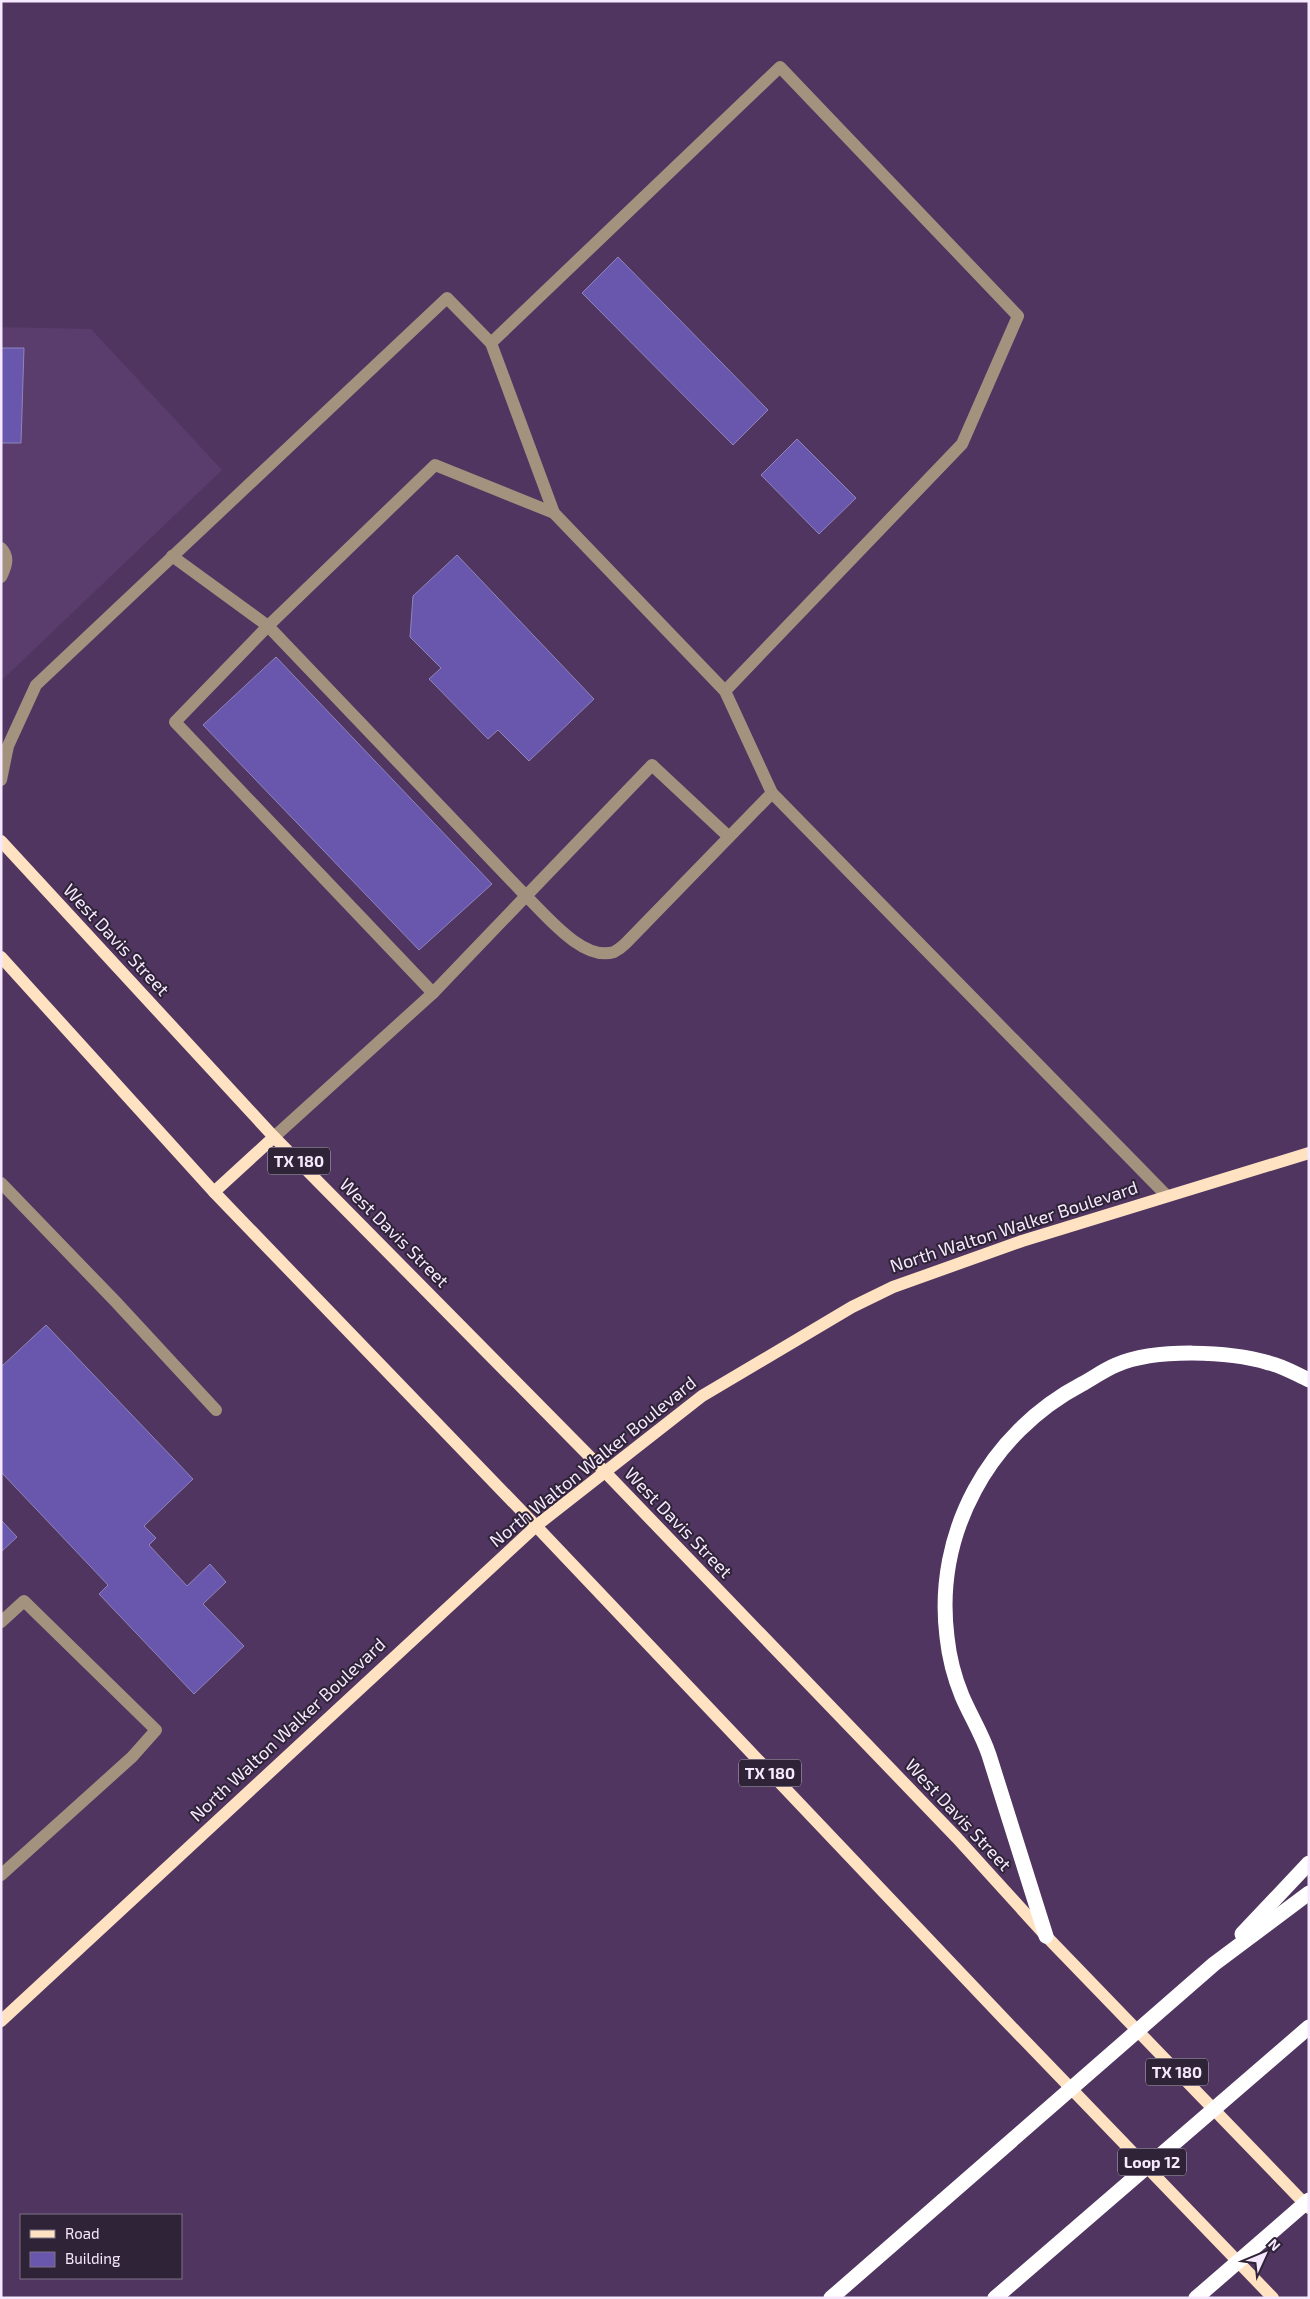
<svg xmlns="http://www.w3.org/2000/svg" width="1310" height="2299" viewBox="0 0 1310 2299" font-family="'Exo 2',sans-serif">
<style>
.built{fill:#5a3c6d}
.building{fill:#6956ad;stroke:#8e86bb}
.lines{fill:none;stroke-linecap:round;stroke-linejoin:round}
.minor{stroke:#a3927e;stroke-width:12}
.major{stroke:#fee2c1;stroke-width:12}
.highway{stroke:#fff;stroke-width:15}
.labels{text-anchor:middle;stroke-width:4;stroke-linejoin:round;paint-order:stroke}
.shield{fill:#2f2337;stroke:#baaec3;stroke-width:1}
.shield-label{font-size:16px;font-weight:bold;fill:#f6e9ff}
.street-label{font-size:18px;fill:#f6e9ff;stroke:#2f2337}
</style>
<rect width="100%" height="100%" fill="#4f3560"/>
<path class="built" d="M1,327L91,329L222,470L1,681Z"/>
<g class="building">
<path d="M618,257L768,410L733,445L582,293Z"/>
<path d="M1,348H24L21,443H1Z"/>
<path d="M797,439L856,498L819,534L761,475Z"/>
<path d="M457,555L594,699L529,761L498,730L488,739L429,679L441,668L410,637L413,596Z"/>
<path d="M276,657L492,884L419,950L203,725Z"/>
<path d="M46,1325L193,1479L144,1526L156,1538L149,1545L187,1586L210,1564L226,1582L203,1604L244,1646L194,1694L99,1594L108,1585L1,1472V1367Z"/>
<path d="M1,1520L17,1537L1,1552Z"/>
</g>
<g class="lines">
<g class="minor">
<path d="M491,343L554,513"/>
<path d="M1,548C10,557 6,567 1,577"/>
<path d="M172,556L268,626L526,896L652,765L729,837"/>
<path d="M1,780L8,746L36,685L447,298L491,343L780,67L1018,316L962,444L725,691L772,793L626,943C623,946 618,950 614,952C583,962 546,915 526,896L433,993L274,1137"/>
<path d="M772,793L1167,1196"/>
<path d="M433,993L175,722L268,626L435,465L554,513L725,691"/>
<path d="M1,1183L115,1301L216,1410"/>
<path d="M1,1622L24,1601L156,1730L132,1757L1,1875"/>
</g>
<g class="major">
<path d="M1,841L274,1137L606,1473L957,1838L1046,1936L1309,2208"/>
<path d="M1,957L214,1192L536,1526L1004,2019L1273,2298"/>
<path d="M214,1192L274,1137"/>
<path d="M1,2021L536,1526L702,1396L852,1307L893,1287L1022,1241L1309,1153"/>
</g>
<g class="highway">
<path d="M1242,1934L1309,1863"/>
<path d="M1046,1936C1027,1875 1008,1815 989,1755C982,1734 970,1715 962,1696C955,1679 949,1656 947,1637C934,1533 989,1433 1082,1384C1093,1378 1104,1370 1116,1365C1156,1348 1229,1351 1269,1363C1283,1366 1296,1374 1309,1380"/>
<path d="M831,2298L1214,1964L1309,1893"/>
<path d="M995,2298L1309,2027"/>
<path d="M1196,2298L1309,2200"/>
</g>
</g>
<g class="labels">
<g class="shield">
<rect x="268" y="1147.5" width="62" height="27" rx="4"/>
<rect x="739" y="1759.5" width="62" height="27" rx="4"/>
<rect x="1146" y="2058.5" width="62" height="27" rx="4"/>
<rect x="1118" y="2148.5" width="68" height="27" rx="4"/>
</g>
<g class="shield-label">
<text x="299" y="1167">TX 180</text>
<text x="770" y="1779">TX 180</text>
<text x="1177" y="2078">TX 180</text>
<text x="1152" y="2168">Loop 12</text>
</g>
<g class="street-label">
<text transform="translate(116 940) rotate(47)" y="6">West Davis Street</text>
<text transform="translate(1014 1227) rotate(-18)" y="6">North Walton Walker Boulevard</text>
<text transform="translate(394 1233) rotate(45)" y="6">West Davis Street</text>
<text transform="translate(593 1462) rotate(-39)" y="6">North Walton Walker Boulevard</text>
<text transform="translate(678 1523) rotate(46)" y="6">West Davis Street</text>
<text transform="translate(288 1730) rotate(-43)" y="6">North Walton Walker Boulevard</text>
<text transform="translate(958 1815) rotate(47)" y="6">West Davis Street</text>
</g>
</g>
<rect width="1310" height="2299" fill="none" stroke="#f6e9ff" stroke-width="5"/>
<rect x="20" y="2214" width="162" height="65" fill="#2f2337" stroke="#7f7287"/>
<rect x="30" y="2230" width="25" height="8" fill="#fee2c1" stroke="#7f7287"/>
<text x="65" y="2239" font-size="15" fill="#f6e9ff">Road</text>
<rect x="30" y="2252" width="25" height="15" fill="#6956ad" stroke="#7f7287"/>
<text x="65" y="2264" font-size="15" fill="#f6e9ff">Building</text>
<g transform="translate(1265 2254) rotate(46)" stroke="#2f2337" stroke-width="4" paint-order="stroke">
<path d="M0-4L9 19L0 12L-9 19Z" fill="#f6e9ff"/>
<text y="-8" font-size="14" font-weight="bold" text-anchor="middle" fill="#f6e9ff">N</text>
</g>
</svg>
